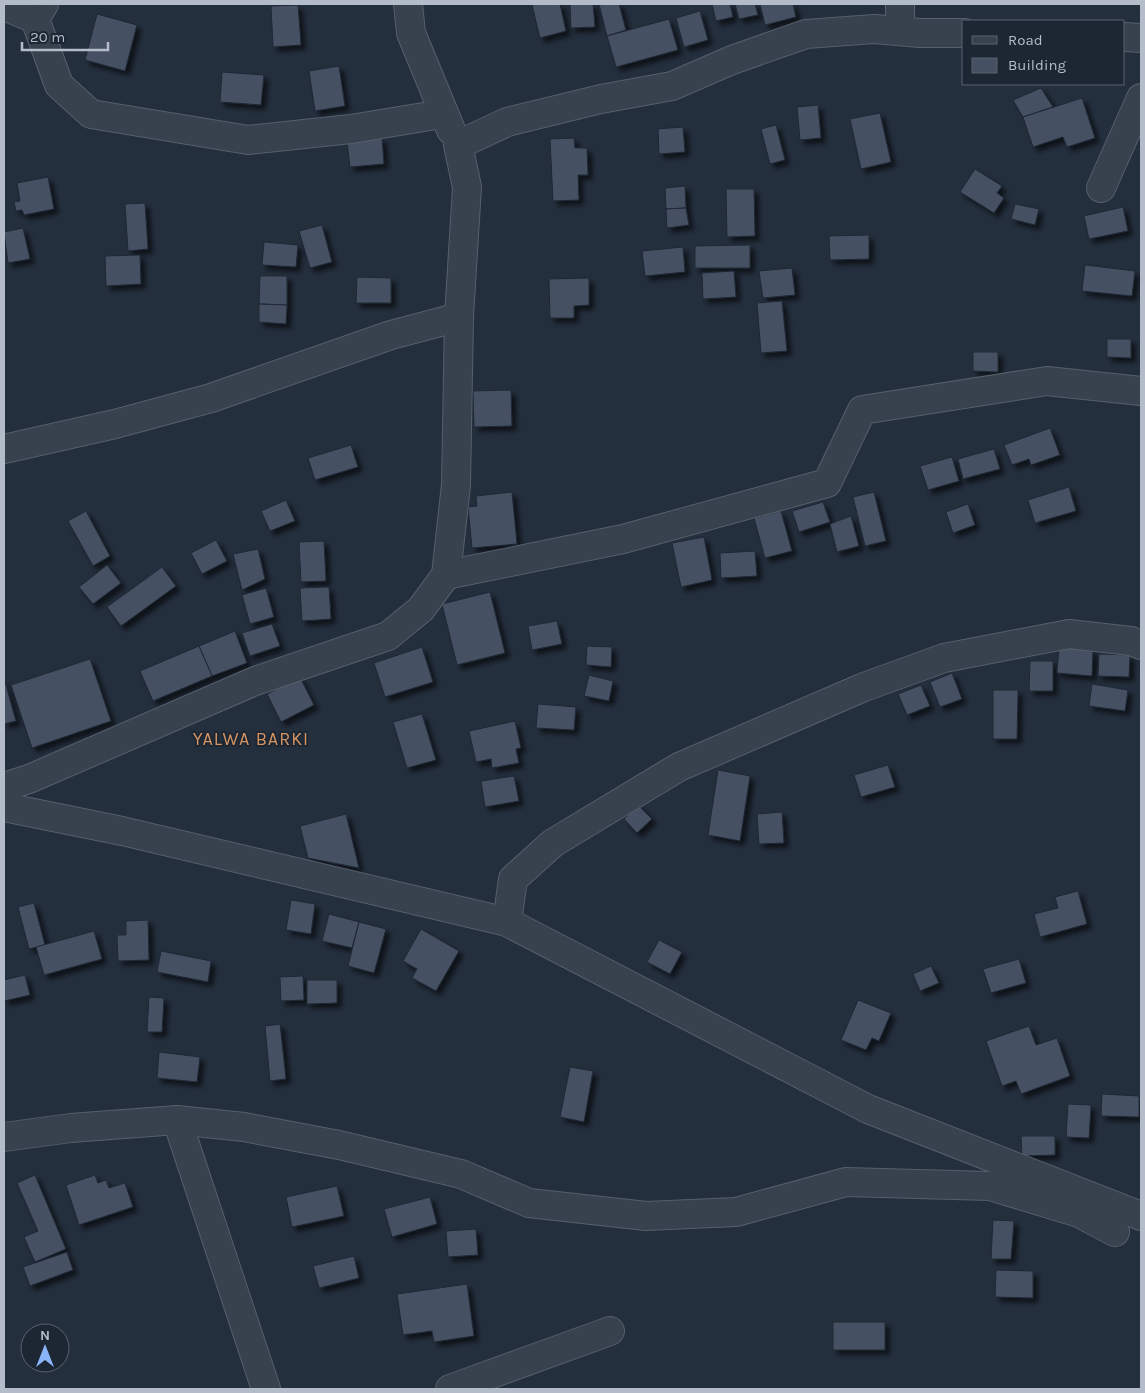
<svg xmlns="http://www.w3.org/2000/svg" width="1145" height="1393" viewBox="0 0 1145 1393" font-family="Karla,sans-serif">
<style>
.building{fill:#455162;stroke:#1f2835;filter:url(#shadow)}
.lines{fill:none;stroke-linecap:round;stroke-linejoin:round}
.street-casing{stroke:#565f6c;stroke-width:30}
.street{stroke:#38414e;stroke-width:28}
.labels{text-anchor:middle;stroke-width:4;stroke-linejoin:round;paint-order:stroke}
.quarter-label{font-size:18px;letter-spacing:1px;fill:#d59563;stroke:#1d2633}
</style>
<defs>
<filter id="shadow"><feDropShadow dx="4.5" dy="4.5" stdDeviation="2.5" flood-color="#0009"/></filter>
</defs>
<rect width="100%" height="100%" fill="#242f3e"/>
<g class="building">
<path d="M539,4H560L566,31L540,38L532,5Z"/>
<path d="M570,4H593L595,27L571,28Z"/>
<path d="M599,4H619L626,30L607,36Z"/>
<path d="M712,4H730L733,17L716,21Z"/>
<path d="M735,4H755L758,15L739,19Z"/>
<path d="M760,4H793L796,17L765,25Z"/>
<path d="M298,5L301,45L273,47L271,6Z"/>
<path d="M700,11L708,40L684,47L676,18Z"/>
<path d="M97,14L137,25L125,71L85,60Z"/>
<path d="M669,19L678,50L616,67L607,36Z"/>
<path d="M339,66L345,106L315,111L309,71Z"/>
<path d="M222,72L264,75L261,105L220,102Z"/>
<path d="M1041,88L1053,107L1023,117L1013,100Z"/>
<path d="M1082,98L1095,138L1067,147L1063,137L1033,147L1023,117Z"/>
<path d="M818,105L821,138L800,140L797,107Z"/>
<path d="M880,113L891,162L861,169L850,119Z"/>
<path d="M776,125L785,160L770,164L761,129Z"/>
<path d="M683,127L685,152L659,154L658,129Z"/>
<path d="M382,138L384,164L350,167L347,142Z"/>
<path d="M574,138L575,148H587L588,175H578L579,200L553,201L550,139Z"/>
<path d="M975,169L1002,186L997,193L1004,198L994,213L960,192Z"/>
<path d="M48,177L54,209L24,215L22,210L16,211L14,202L20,201L17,183Z"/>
<path d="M685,186L686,208L666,209L665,188Z"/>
<path d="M726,189H754L755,236L727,237Z"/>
<path d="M145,203L148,249L128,251L125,204Z"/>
<path d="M1015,204L1039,209L1035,225L1011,219Z"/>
<path d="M1123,207L1128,231L1089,239L1084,216Z"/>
<path d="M686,208L689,225L667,228L666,209Z"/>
<path d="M322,225L332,262L310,268L299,231Z"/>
<path d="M23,228L30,259L8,263L4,232Z"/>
<path d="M869,235V259L830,260L829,236Z"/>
<path d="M264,242L298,245L296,267L262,265Z"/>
<path d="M750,245V268H695V246Z"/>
<path d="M683,247L685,272L645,276L642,251Z"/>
<path d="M140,255L141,284L106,286L105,256Z"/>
<path d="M1085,265L1135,271L1132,296L1082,291Z"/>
<path d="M792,268L795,295L763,298L759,271Z"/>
<path d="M734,271L736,297L703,299L702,273Z"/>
<path d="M260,276H287V305L259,304Z"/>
<path d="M357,277L391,278V303H356Z"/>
<path d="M589,278V305L574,306V318H550L549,279Z"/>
<path d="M782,301L787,351L761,353L757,303Z"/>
<path d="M259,304L287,305L286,324L259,322Z"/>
<path d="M1107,339H1131V358L1107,357Z"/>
<path d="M973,352H998V372L973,371Z"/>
<path d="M511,390L512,426L474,427L473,391Z"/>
<path d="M1050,428L1060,455L1031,465L1029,459L1012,465L1004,445Z"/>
<path d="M351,445L358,467L315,480L308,458Z"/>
<path d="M994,449L1000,469L963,479L958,459Z"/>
<path d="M952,457L959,481L928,490L920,466Z"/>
<path d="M1069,487L1076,511L1035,523L1028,500Z"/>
<path d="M512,492L517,544L472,548L468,507L477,506L476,496Z"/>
<path d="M874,492L886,541L865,546L853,497Z"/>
<path d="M286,500L295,521L270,531L261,511Z"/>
<path d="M823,502L830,522L799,532L792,511Z"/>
<path d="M968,504L975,525L953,533L946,512Z"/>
<path d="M86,511L110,556L93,566L68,521Z"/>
<path d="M781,511L792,551L765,558L754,518Z"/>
<path d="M851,516L859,546L837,552L830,524Z"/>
<path d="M704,537L712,580L681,587L672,543Z"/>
<path d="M216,540L227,561L202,574L191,553Z"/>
<path d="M324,541L326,581L301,582L299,542Z"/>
<path d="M258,549L265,579L242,590L233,554Z"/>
<path d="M755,551L757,576L721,578L720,553Z"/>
<path d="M107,565L121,583L93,604L79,587Z"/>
<path d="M162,567L176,586L121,626L107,607Z"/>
<path d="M329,587L331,619L302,621L300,588Z"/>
<path d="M266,588L274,617L250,624L242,595Z"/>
<path d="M490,592L505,653L457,665L442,604Z"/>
<path d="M557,621L562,644L532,650L528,626Z"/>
<path d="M272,624L280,646L250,656L242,633Z"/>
<path d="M235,631L247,663L212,676L199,646Z"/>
<path d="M199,646L212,676L153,701L140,671Z"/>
<path d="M587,646L612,647L611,667L586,665Z"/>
<path d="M422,647L433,682L385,697L374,663Z"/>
<path d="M1059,647L1093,650L1092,676L1057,673Z"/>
<path d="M1099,654L1130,655L1129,677L1098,676Z"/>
<path d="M90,659L111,721L32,748L11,685Z"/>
<path d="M1030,661H1053V691H1029Z"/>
<path d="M952,673L962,699L940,707L930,682Z"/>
<path d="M589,675L613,681L609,701L584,696Z"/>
<path d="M300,677L314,705L281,722L267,694Z"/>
<path d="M4,678L16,721L4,724Z"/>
<path d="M1092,684L1128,690L1125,711L1089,706Z"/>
<path d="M921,685L930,706L907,715L898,694Z"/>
<path d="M993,690H1018L1017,739H993Z"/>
<path d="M538,704L576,707L574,730L536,728Z"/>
<path d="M422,714L436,760L407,768L393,722Z"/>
<path d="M515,721L521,748L516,749L519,763L492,768L491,759L476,762L469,731Z"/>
<path d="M888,765L895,787L861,797L854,775Z"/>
<path d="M718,770L750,776L740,841L708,835Z"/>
<path d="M514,776L519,801L485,807L481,781Z"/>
<path d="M638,805L652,819L637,833L624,819Z"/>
<path d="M782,812L784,843L759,844L757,814Z"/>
<path d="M346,814L359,868L308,858L300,826Z"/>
<path d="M1078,891L1087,924L1040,937L1034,914L1058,908L1055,897Z"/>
<path d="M291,900L315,904L311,934L286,930Z"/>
<path d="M34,903L45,945L29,949L18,907Z"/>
<path d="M329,914L359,922L352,948L322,941Z"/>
<path d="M148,920L149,960L118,961L117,935H126V921Z"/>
<path d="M359,922L386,929L374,973L348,966Z"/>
<path d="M421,929L459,951L436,991L412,978L417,969L403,961Z"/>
<path d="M94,931L102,959L44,975L36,947Z"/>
<path d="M659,940L682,952L670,974L647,962Z"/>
<path d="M161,951L211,961L208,982L157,972Z"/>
<path d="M1019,959L1026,983L991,993L983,969Z"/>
<path d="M931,966L939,983L920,991L913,974Z"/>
<path d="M25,975L30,995L4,1001V980Z"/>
<path d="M303,976L304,1000L281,1001L280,977Z"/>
<path d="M307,980H337V1003L307,1004Z"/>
<path d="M149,997L164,998L162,1032H147Z"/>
<path d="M858,1000L891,1013L879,1041L872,1038L866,1050L841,1040Z"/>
<path d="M280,1024L286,1079L270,1081L265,1026Z"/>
<path d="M1029,1026L1036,1045L1057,1038L1070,1076L1021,1094L1016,1081L1002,1086L986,1041Z"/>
<path d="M159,1052L200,1057L197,1082L157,1078Z"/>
<path d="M570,1067L593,1071L584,1122L560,1117Z"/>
<path d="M1102,1094L1139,1096V1117L1101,1116Z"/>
<path d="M1068,1104L1091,1105L1089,1138L1066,1137Z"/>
<path d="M1021,1136H1055V1155L1022,1156Z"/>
<path d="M35,1175L66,1249L35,1262L24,1237L38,1231L17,1183Z"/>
<path d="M95,1175L98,1183L106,1180L109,1188L125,1183L133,1207L79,1225L66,1185Z"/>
<path d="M337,1186L344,1216L292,1227L286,1197Z"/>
<path d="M430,1197L437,1224L392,1237L384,1209Z"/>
<path d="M993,1220L1014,1221L1011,1259H991Z"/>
<path d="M476,1229L478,1255L448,1257L446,1231Z"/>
<path d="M67,1252L73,1270L30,1286L23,1267Z"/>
<path d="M354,1256L359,1278L319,1288L313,1266Z"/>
<path d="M996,1270L1033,1271V1298L995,1297Z"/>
<path d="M467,1284L474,1336L434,1342L432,1331L403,1335L397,1294Z"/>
<rect x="833" y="1322" width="52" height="28"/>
</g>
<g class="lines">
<defs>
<g id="street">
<path d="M44,4L35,19L59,85L91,114L248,140L351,129L442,114"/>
<path d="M408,4L411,33L451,130"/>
<path d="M900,4V31"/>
<path d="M4,6L35,19"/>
<path d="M1124,37L1141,38"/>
<path d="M1101,188L1141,98"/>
<path d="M4,449L115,424L211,398L391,335L459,317L467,187L458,145L507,122L601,99L672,86L732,60L806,34L874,29L920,33H964"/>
<path d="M446,575L623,539L827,483L862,410L1047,381L1141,391"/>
<path d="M4,787L29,779L255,681L388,636L421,609L446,575L456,485L459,317"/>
<path d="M4,807L122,831L507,922L868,1109L1141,1216"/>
<path d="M507,922L513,879L553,843L679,767L864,687L944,658L1069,634L1131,641L1141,645"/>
<path d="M177,1120L266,1389"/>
<path d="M4,1137L71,1128L177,1120L244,1127L339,1145L461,1174L529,1203L646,1216L736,1212L846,1182L990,1186L1079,1213L1115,1232"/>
<path d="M450,1389L610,1331"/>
</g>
</defs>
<use href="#street" class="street-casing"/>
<use href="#street" class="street"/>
</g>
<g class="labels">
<g class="quarter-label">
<text x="251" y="745">YALWA BARKI</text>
</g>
</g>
<rect width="1145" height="1393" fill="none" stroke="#b4bcc9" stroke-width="10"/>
<rect x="962" y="20" width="162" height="65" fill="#1d2633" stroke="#59626f"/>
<rect x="972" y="36" width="25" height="8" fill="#38414e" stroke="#59626f"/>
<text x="1008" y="45" font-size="15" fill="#b4bcc9">Road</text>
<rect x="972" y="58" width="25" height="15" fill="#455162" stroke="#59626f"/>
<text x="1008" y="70" font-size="15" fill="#b4bcc9">Building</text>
<g transform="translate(45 1348)"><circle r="24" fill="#1d2633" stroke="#59626f"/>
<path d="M0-4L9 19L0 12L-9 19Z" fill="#8ab4f8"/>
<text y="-8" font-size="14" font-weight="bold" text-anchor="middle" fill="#b4bcc9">N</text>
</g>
<path d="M22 42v8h86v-8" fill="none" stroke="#b4bcc9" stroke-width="2.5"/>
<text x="30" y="42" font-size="15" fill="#b4bcc9" stroke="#1d2633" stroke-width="4" paint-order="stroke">20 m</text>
</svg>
